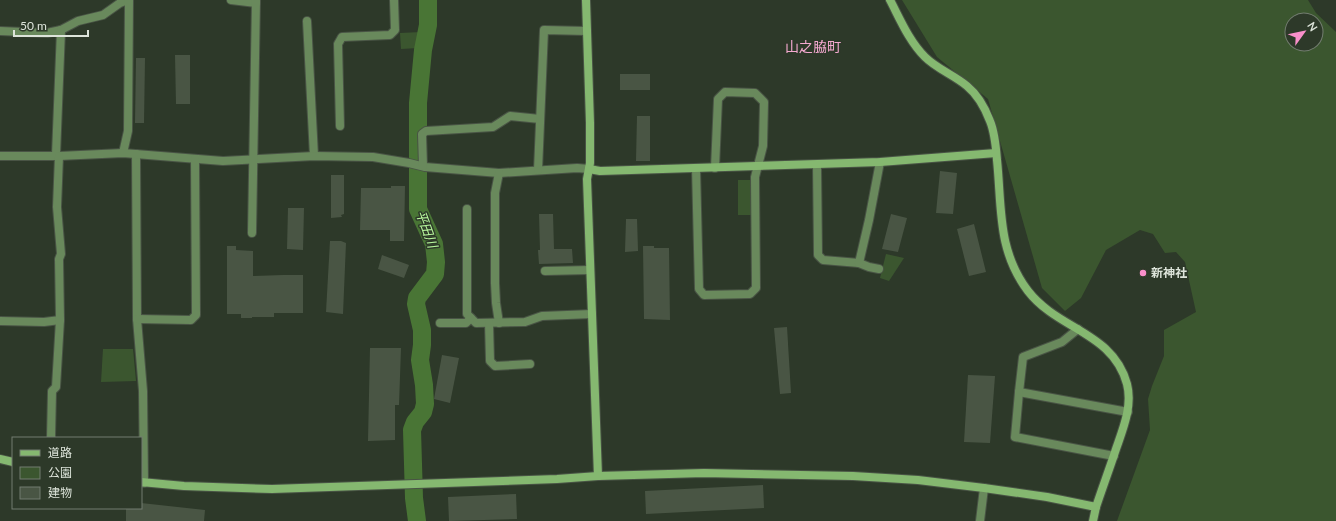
<svg xmlns="http://www.w3.org/2000/svg" width="1336" height="521" viewBox="0 0 1336 521" font-family="Lato,'Noto Sans JP',sans-serif">
<style>
.green{fill:#3b562f;fill-rule:evenodd}
.lines{fill:none;stroke-linecap:round;stroke-linejoin:round}
.river{stroke:#497535;stroke-width:18}
.building{fill:#495544}
.street-casing{stroke:#495445;stroke-width:10}
.secondary-casing{stroke:#495445;stroke-width:10}
.street{stroke:#69895c;stroke-width:8}
.secondary{stroke:#85b870;stroke-width:8}
.poi-dot{fill:#f98fca;stroke:#2d3929;stroke-width:1.5}
.labels{text-anchor:middle;stroke-width:3;stroke-linejoin:round;paint-order:stroke}
.poi-label{font-size:12px;font-weight:bold;fill:#dde4da;stroke:#2d3929;text-anchor:start}
.water-label{font-size:13px;font-style:italic;fill:#b8f89d;stroke:#2d3929}
.quarter-label{font-size:14px;fill:#f4a9d0;stroke:#2d3929}
</style>
<rect width="100%" height="100%" fill="#2d3929"/>
<g class="green">
<path d="M902,0H1308L1316,13L1336,32V521H1117L1150,430L1148,399L1152,386L1164,356V330L1196,312L1185,262L1176,252L1165,253L1153,234L1140,230L1106,250L1081,298L1065,311L1042,288L988,99L937,57ZM1292,20H1316V44H1292Z"/>
<path d="M421,32L418,48L401,49L400,33Z"/>
<path d="M738,180H751L752,215H738Z"/>
<path d="M886,254L904,258L889,281L880,278Z"/>
<path d="M103,349H133L136,381L101,382Z"/>
</g>
<g class="lines">
<path class="river" d="M417,521L414,498L412,430L415,422L423,412L425,404L424,385L420,360L422,345V330L416,304L417,298L435,274L436,262L434,244L418,209V103L423,50L428,25V0"/>
</g>
<g class="building">
<path d="M175,55H190V104H176Z"/>
<path d="M136,58H145L144,123H135Z"/>
<rect x="620" y="74" width="30" height="16"/>
<path d="M637,116H650V161H636Z"/>
<path d="M940,171L957,173L953,214L936,213Z"/>
<path d="M331,175H344V214L341,215L342,217L331,218Z"/>
<path d="M391,186H405L404,241H390V230H360L361,188H391Z"/>
<path d="M288,208H304L303,250L287,249Z"/>
<path d="M539,214H553L554,249H572L573,263L539,264L538,250H540Z"/>
<path d="M891,214L907,218L898,252L882,249Z"/>
<path d="M626,219H637L638,251L625,252Z"/>
<path d="M974,224L986,272L969,276L957,229Z"/>
<path d="M330,241H341L346,243L343,314L326,312Z"/>
<path d="M227,246H236V250L253,251V276L283,275H303V313H274V317H252V318H241V314H227Z"/>
<path d="M643,246H654V248H669L670,320L644,319Z"/>
<path d="M382,255L409,265L404,278L378,269Z"/>
<path d="M787,327L791,393L780,394L774,328Z"/>
<path d="M370,348H401L399,405H395V440L368,441Z"/>
<path d="M442,355L459,358L450,403L434,399Z"/>
<path d="M968,375L995,376L990,443L964,442Z"/>
<path d="M763,485L764,508L646,514L645,491Z"/>
<path d="M516,494L517,519L449,521L448,497Z"/>
<path d="M141,503L205,510L204,521H126V508H141Z"/>
</g>
<g class="lines">
<defs>
<g id="street">
<path d="M231,0L256,3"/>
<path d="M307,21L314,156"/>
<path d="M0,31L47,33L61,30L78,21L103,15L120,3L128,0"/>
<path d="M340,126L338,44L342,37L390,35L395,30L394,0"/>
<path d="M123,153L128,131L129,0"/>
<path d="M136,154L137,319L143,391L144,483"/>
<path d="M56,155L61,30"/>
<path d="M0,156H59L123,153L223,161L314,156L373,157L409,163L425,167L499,173L577,168L589,169"/>
<path d="M817,165L818,255L823,260L859,263L869,267L879,269"/>
<path d="M423,166L422,134L426,131L493,127L510,116L540,119"/>
<path d="M696,168L699,289L704,295L750,294L756,288L755,177L763,146L764,102L755,93L725,92L718,99L715,168"/>
<path d="M538,170L544,30L587,31"/>
<path d="M499,173L495,193V283L496,303L499,323"/>
<path d="M467,209V314L476,323L525,322L542,316L592,314"/>
<path d="M252,233L256,0"/>
<path d="M859,263L869,220L880,162"/>
<path d="M545,271L590,270"/>
<path d="M137,319L191,320L196,315L195,159"/>
<path d="M0,321L44,322L60,320"/>
<path d="M440,323H466L471,318"/>
<path d="M489,323L490,361L495,366L530,364"/>
<path d="M1078,329L1062,342L1023,357L1019,392L1128,412"/>
<path d="M1019,392L1015,437L1114,456"/>
<path d="M51,438L52,391L56,387L60,320L59,259L61,254L57,207L59,156"/>
<path d="M980,521L984,488"/>
</g>
<g id="secondary">
<path d="M586,0L590,123V163L587,179L598,476"/>
<path d="M890,0C900,19 909,41 925,57C937,69 954,75 967,86C978,95 985,108 990,121C995,133 996,147 997,160C1002,208 997,250 1028,291C1058,330 1113,332 1127,384C1133,407 1122,431 1115,452C1109,470 1102,489 1096,507L1093,521"/>
<path d="M589,169L600,171L880,162L996,153"/>
<path d="M0,459L13,462"/>
<path d="M141,482L184,486L272,489L557,479L598,476L704,473L853,476L918,480L984,488L1047,497L1096,507"/>
</g>
</defs>
<use href="#street" class="street-casing"/>
<use href="#secondary" class="secondary-casing"/>
<use href="#street" class="street"/>
<use href="#secondary" class="secondary"/>
</g>
<circle class="poi-dot" cx="1143" cy="273" r="4"/>
<g class="labels">
<g class="poi-label">
<text x="1151" y="277">新神社</text>
</g>
<g class="water-label">
<text transform="translate(427 229) rotate(70)" y="5">平田川</text>
</g>
<g class="quarter-label">
<text x="813" y="52">山之脇町</text>
</g>
</g>
<rect x="12" y="437" width="130" height="72" fill="#2d3929" stroke="#737d70"/>
<rect x="20" y="450" width="20" height="6" fill="#85b870" stroke="#737d70"/>
<text x="48" y="457" font-size="12" fill="#dde4da">道路</text>
<rect x="20" y="467" width="20" height="12" fill="#3b562f" stroke="#737d70"/>
<text x="48" y="477" font-size="12" fill="#dde4da">公園</text>
<rect x="20" y="487" width="20" height="12" fill="#495544" stroke="#737d70"/>
<text x="48" y="497" font-size="12" fill="#dde4da">建物</text>
<g transform="translate(1304 32) rotate(57)"><circle r="19" fill="#2d3929" stroke="#737d70"/>
<path d="M0-3L7 15L0 10L-7 15Z" fill="#f98fca"/>
<text y="-6" font-size="11" font-weight="bold" text-anchor="middle" fill="#dde4da">N</text>
</g>
<path d="M14 30v6h74v-6" fill="none" stroke="#dde4da" stroke-width="2"/>
<text x="20" y="30" font-size="12" fill="#dde4da" stroke="#2d3929" stroke-width="3" paint-order="stroke">50 m</text>
</svg>
